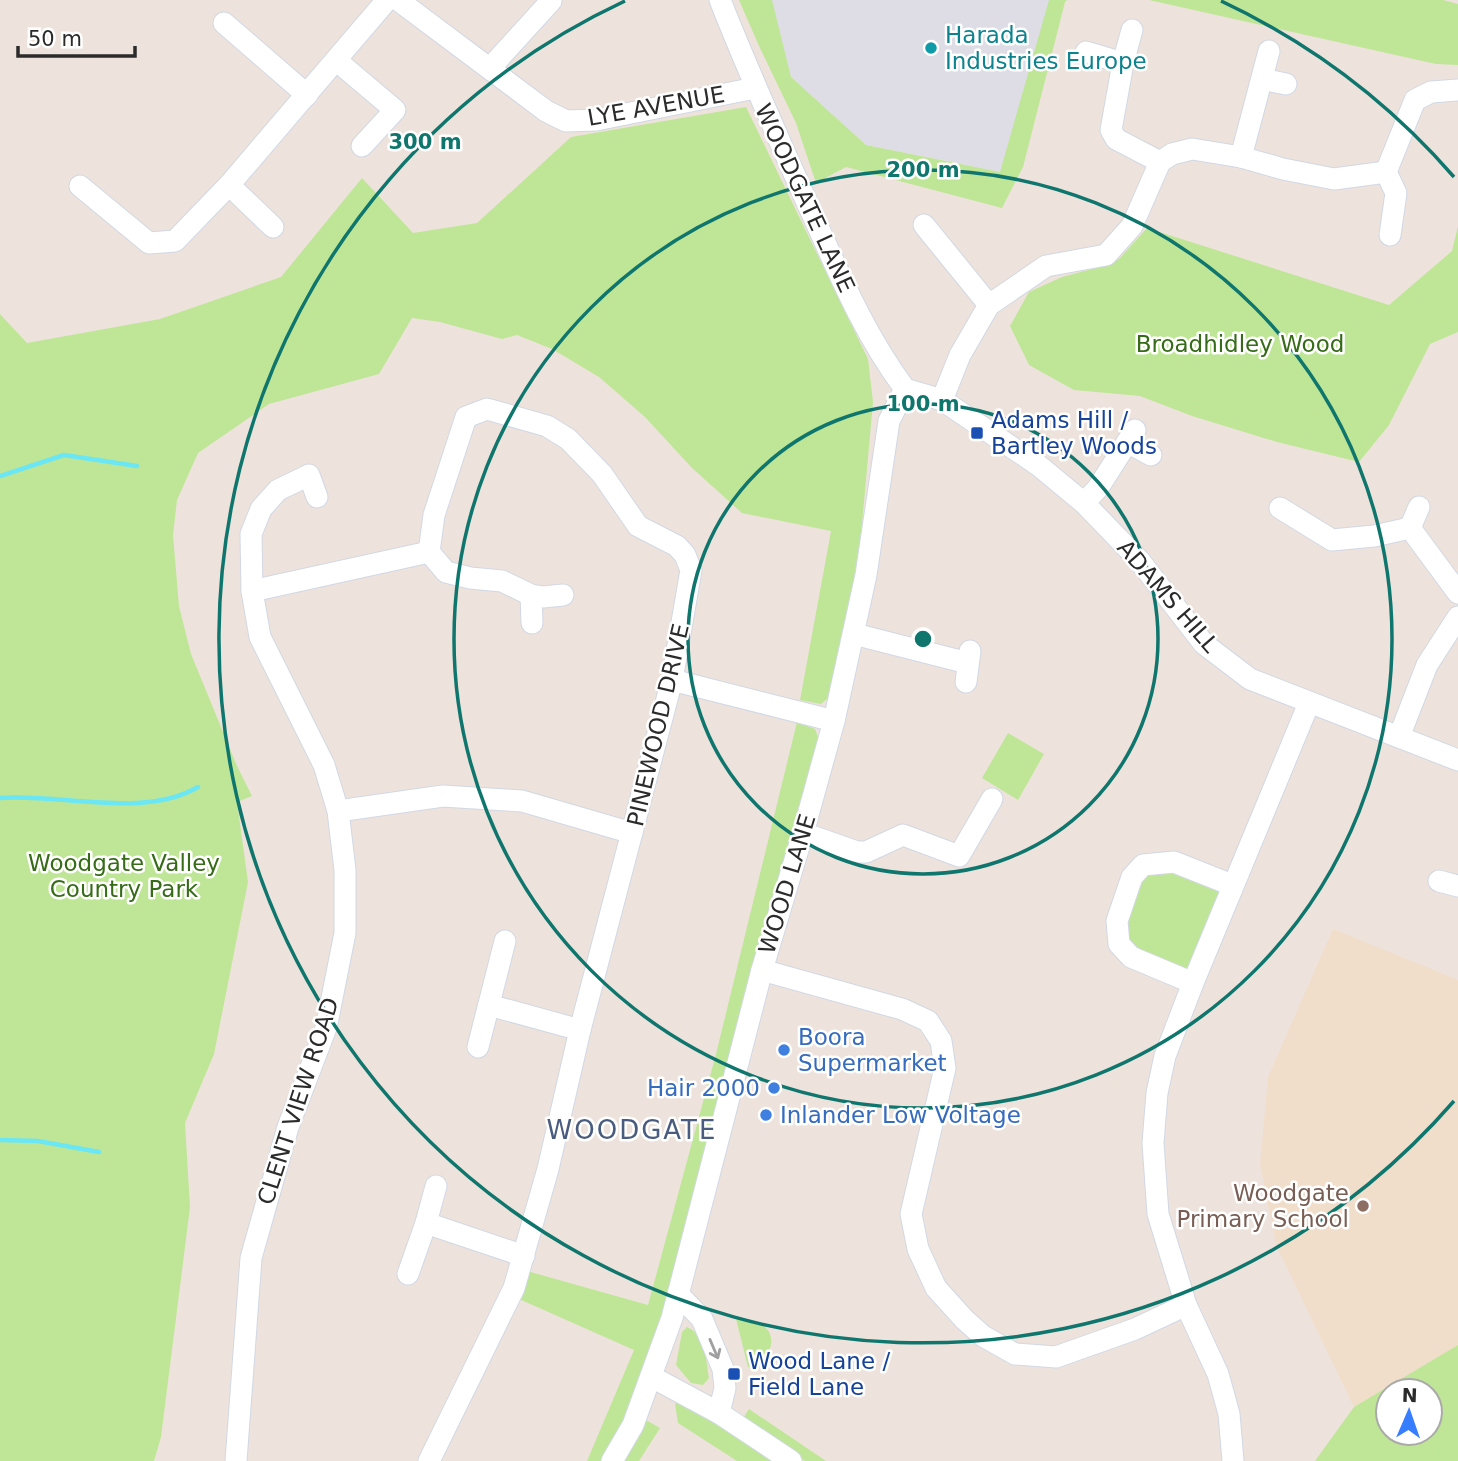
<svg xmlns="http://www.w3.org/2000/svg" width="1458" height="1461" viewBox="0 0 1458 1461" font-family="'DejaVu Sans',sans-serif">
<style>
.industrial{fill:#dedde5}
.education{fill:#f0ddca}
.green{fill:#bfe696;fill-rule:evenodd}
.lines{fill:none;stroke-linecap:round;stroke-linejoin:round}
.stream{stroke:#6ae6f4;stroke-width:4.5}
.minor-casing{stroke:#d1d8e4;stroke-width:23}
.minor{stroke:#fff;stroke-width:21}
.oneway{stroke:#a0a0a0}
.ring{fill:none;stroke:#0f766e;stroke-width:3.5}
.culture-dot{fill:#0f9aa8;stroke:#fff;stroke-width:2.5}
.transit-dot{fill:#1a4fb4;stroke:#fff;stroke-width:2.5}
.shop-dot{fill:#3f7fe0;stroke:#fff;stroke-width:2.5}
.education-dot{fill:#8d6e63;stroke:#fff;stroke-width:2.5}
.labels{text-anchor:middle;stroke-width:5;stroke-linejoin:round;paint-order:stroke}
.culture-label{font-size:23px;fill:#0d838f;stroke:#fff;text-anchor:start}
.street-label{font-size:23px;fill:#2b2b2b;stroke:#fff}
.park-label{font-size:23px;fill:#366c17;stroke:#fff}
.transit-label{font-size:23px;fill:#164399;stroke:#fff;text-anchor:start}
.shop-label{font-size:23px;fill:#366cbe;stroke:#fff;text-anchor:start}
.education-label{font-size:23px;fill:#785e54;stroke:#fff;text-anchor:end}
.quarter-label{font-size:26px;letter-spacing:2px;fill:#495b7e;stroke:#fff}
.centre{fill:#0f766e;stroke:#fff;stroke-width:3.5}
.ring-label{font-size:21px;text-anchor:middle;font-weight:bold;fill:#0f766e;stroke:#fff;stroke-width:5;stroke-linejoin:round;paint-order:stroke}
</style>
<rect width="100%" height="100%" fill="#ede3dc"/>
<path class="industrial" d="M763,0H1059L1023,167L1006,173L866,145L791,77Z"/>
<path class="education" d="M1333,929L1458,980V1345L1354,1407L1277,1247L1260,1165L1268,1077Z"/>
<g class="green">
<path d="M739,0H772L791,77L866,145L1000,172L1049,0H1067L1065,2L1023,167L1002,208L846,167L816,183L796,123L759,46Z"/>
<path d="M1149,0H1443L1458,4V65L1436,64Z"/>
<path d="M746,107L868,359L873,402L861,535L848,616L828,698L821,704L800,700L831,531L742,513L692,468L645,417L599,377L552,349L517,335L502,339L440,322L412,318L379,374L269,404L198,453L177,500L173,535L179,606L191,654L237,766L252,796L237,802L248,882L214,1054L185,1123L190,1207L161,1437L154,1461H0V314L27,343L160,319L281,277L362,178L413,233L477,223L571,137Z"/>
<path d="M1458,226V332L1430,344L1389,425L1359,462L1277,442L1192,416L1140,396L1074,390L1029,365L1010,326L1029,292L1062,277L1092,269L1119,259L1147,228L1389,305L1452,251Z"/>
<path d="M797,722L815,729L820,743L649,1363L632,1407L604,1461H587L634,1350L519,1299L527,1271L648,1305L716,1054Z"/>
<path d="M1008,733L1044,754L1018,800L982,778Z"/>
<path d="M1172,867L1225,887L1189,975L1123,941L1134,880L1145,870Z"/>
<path d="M736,1319C770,1318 783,1340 759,1366L748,1367Z"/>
<path d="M687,1327C706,1335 706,1361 709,1378L703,1385L691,1383L676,1365L682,1332Z"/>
<path d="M1458,1345V1461H1315L1354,1407ZM1430,1391V1433H1388V1391Z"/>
<path d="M680,1401L774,1461H737L678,1423L675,1404Z"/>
<path d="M749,1409L826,1461H805L742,1420Z"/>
<path d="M646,1420L660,1428L639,1461H622Z"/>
</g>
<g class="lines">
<g class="stream">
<path d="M0,476L64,455L137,466"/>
<path d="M0,798C60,793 144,819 198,787"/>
<path d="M0,1140L38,1141L99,1152"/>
</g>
<defs>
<g id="minor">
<path d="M398,0L546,111L566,121L596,120L755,88"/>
<path d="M720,0C749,74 782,147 815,220C841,278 866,337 905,389"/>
<path d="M224,23L307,95"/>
<path d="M1132,30L1123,63L1111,130L1116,139L1160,162"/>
<path d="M1086,52L1123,63"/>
<path d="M337,61L395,110L362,146"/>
<path d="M490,68L551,1"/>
<path d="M1262,79L1286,84"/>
<path d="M1241,157L1269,51"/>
<path d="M1386,172L1396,193L1390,235"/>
<path d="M229,185L273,227"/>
<path d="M80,186L149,243L175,241L229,185L387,0"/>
<path d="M924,225L989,305"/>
<path d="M905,389L942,400L1038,465L1084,503L1139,560L1204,644L1250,679L1458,760"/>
<path d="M942,400L960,355L989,305L1046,266L1106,255L1132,226L1160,162L1172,154L1192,149L1241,157L1283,169L1334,179L1386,172L1415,100L1431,92L1458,90"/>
<path d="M1127,442L1151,455"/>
<path d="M1084,503L1098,488L1135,430"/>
<path d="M1280,508L1332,540L1374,536L1410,528L1458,593"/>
<path d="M1410,528L1419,507"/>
<path d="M429,552L446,572L470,578L502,581L531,595L543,597L563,595"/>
<path d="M252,591L429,552L434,515L466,417L487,409L547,426L568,439L602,474L638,526L677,546L685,555L691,570L672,680L580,1030L548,1169L514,1288L429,1461"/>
<path d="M531,595L532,623"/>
<path d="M854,634L968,663"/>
<path d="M672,680L834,721"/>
<path d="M966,682L970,651"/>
<path d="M1399,737L1427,665L1458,617"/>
<path d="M338,811L443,796L522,801L632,833"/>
<path d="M803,833L857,852H866L903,835L959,856L992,799"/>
<path d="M1439,881L1458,886"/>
<path d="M762,970L902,1009L928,1021L941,1041L945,1068L911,1214L918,1249L936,1288L964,1319L983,1336L1015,1354L1056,1357L1135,1329L1186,1305"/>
<path d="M1193,983L1131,957L1119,944L1117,921L1132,877L1143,865L1174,862L1232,885"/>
<path d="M489,1005L580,1030"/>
<path d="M478,1047L505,941"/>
<path d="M426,1223L524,1256"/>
<path d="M408,1274L426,1223L436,1186"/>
<path d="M678,1294L702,1319L723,1369L725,1388L719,1413"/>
<path d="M652,1377L719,1413L791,1461"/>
<path d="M236,1461L251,1258L288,1127L326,1028L345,933V870L338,811L324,765L260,637L252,591L251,534L261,509L278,490L309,475L317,497"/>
<path d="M612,1461L633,1425L672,1318L762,970L803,833L834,721L866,575L889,421L905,389"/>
<path d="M1233,1461L1229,1414L1218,1374L1186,1305L1158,1214L1153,1143L1157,1093L1165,1056L1193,983L1309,703"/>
</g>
</defs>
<use href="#minor" class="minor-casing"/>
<use href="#minor" class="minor"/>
</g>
<defs><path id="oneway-shaft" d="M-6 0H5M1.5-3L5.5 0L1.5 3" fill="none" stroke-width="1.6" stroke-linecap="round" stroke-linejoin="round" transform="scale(1.75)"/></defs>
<use class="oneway" href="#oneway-shaft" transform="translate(714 1349) rotate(67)"/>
<g class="ring">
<circle cx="923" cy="639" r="235"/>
<circle cx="923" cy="639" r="469"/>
<path d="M1454 1101A704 704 0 1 1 625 1M1221 1A704 704 0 0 1 1454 177"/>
</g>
<circle class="culture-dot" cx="931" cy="48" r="7"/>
<g class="transit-dot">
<rect x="970" y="426" width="14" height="14" rx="3.5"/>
<rect x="727" y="1367" width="14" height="14" rx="3.5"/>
</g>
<g class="shop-dot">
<circle cx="784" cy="1050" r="7"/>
<circle cx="774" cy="1088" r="7"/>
<circle cx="766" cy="1115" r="7"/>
</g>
<circle class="education-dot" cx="1363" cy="1206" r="7"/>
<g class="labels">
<g class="culture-label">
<text x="945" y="43">Harada<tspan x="945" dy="26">Industries Europe</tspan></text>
</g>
<g class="street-label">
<text transform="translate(656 106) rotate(-10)" y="8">LYE AVENUE</text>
<text transform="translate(805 198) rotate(65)" y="8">WOODGATE LANE</text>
<text transform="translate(1168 596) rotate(49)" y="8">ADAMS HILL</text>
<text transform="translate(658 725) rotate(-77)" y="8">PINEWOOD DRIVE</text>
<text transform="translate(787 884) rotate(-73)" y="8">WOOD LANE</text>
<text transform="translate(298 1101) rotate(-72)" y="8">CLENT VIEW ROAD</text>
</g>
<g class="park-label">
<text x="1240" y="352">Broadhidley Wood</text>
<text x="124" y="871">Woodgate Valley<tspan x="124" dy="26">Country Park</tspan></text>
</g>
<g class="transit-label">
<text x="991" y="428">Adams Hill /<tspan x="991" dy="26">Bartley Woods</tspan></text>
<text x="748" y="1369">Wood Lane /<tspan x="748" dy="26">Field Lane</tspan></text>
</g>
<g class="shop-label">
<text x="798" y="1045">Boora<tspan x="798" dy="26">Supermarket</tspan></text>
<text x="760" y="1096" text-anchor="end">Hair 2000</text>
<text x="780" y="1123">Inlander Low Voltage</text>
</g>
<g class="education-label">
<text x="1349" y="1201">Woodgate<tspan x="1349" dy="26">Primary School</tspan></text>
</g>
<g class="quarter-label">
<text x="632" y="1139">WOODGATE</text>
</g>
</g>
<circle cx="923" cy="639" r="10" class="centre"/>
<g class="ring-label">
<text x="425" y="149">300 m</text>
<text x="923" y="177">200 m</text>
<text x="923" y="411">100 m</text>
</g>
<g transform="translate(1409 1412) rotate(2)"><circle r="33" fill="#ffffff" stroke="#aaaaaa" stroke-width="2"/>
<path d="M0-5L12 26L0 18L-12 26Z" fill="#377dff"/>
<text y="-10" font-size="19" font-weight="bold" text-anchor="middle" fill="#2b2b2b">N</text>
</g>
<path d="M18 46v10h117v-10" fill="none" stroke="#2b2b2b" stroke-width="3.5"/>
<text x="28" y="46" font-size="21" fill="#2b2b2b" stroke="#ffffff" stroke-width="5" paint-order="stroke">50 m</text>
</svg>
